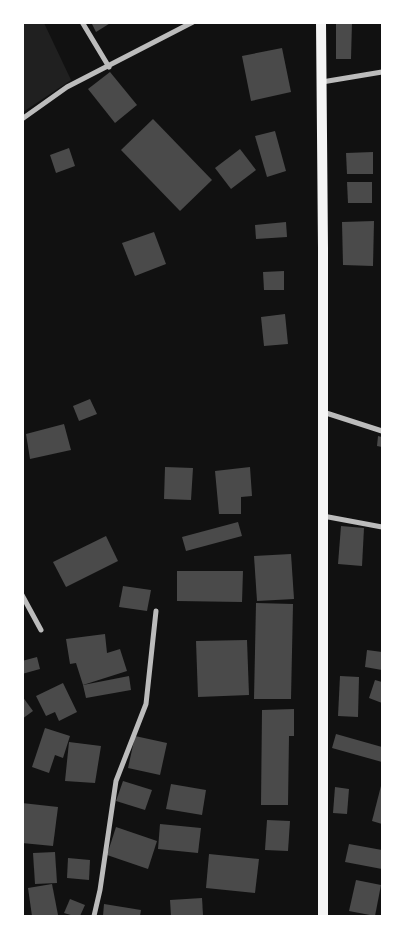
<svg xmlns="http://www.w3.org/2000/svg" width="405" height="939" viewBox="0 0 405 939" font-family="Spectral,serif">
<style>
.green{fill:#202020}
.building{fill:#4a4a4a}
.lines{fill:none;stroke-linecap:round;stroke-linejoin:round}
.minor{stroke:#bcbcbc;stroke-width:5}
.secondary{stroke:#f5f5f5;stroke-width:10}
</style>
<rect width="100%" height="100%" fill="#111"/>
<path class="green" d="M23,22L44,23L71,80L23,112Z"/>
<g class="building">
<path d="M91,22H112L96,32Z"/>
<path d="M336,22H352L351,59H336Z"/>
<path d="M282,48L291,92L251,101L242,56Z"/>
<path d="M110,72L137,105L115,123L88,89Z"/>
<path d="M153,119L212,180L180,211L121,150Z"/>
<path d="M275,131L286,171L267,177L255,136Z"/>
<path d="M69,148L75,166L56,173L50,155Z"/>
<path d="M240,149L256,170L231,189L215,168Z"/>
<path d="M373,152V174H347L346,153Z"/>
<path d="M347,182H372V203H348Z"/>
<path d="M374,221L373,266L343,265L342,222Z"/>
<path d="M286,222L287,237L256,239L255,225Z"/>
<path d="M154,232L166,264L135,276L122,243Z"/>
<path d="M284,271V290H264L263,272Z"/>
<path d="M285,314L288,344L264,346L261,317Z"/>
<path d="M90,399L97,414L79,421L73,406Z"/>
<path d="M64,424L71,450L30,459L26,434Z"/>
<path d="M378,436L382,437V447L377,446Z"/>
<path d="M165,467L193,468L191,500L164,499Z"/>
<path d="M250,467L252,496L241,497V514H219L215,471Z"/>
<path d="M238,522L242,536L186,551L182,537Z"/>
<path d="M341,526L364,528L362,566L338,564Z"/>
<path d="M106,536L118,561L66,587L53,562Z"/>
<path d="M291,554L294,599L257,601L254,556Z"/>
<path d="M177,571H243L242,602L177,601Z"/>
<path d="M123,586L151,590L147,611L119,607Z"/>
<path d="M256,603L293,604L291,699H254Z"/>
<path d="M105,634L107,653L120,649L127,671L83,685L76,663L70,664L66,639Z"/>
<path d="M247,640L249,695L198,697L196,641Z"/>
<path d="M367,650L382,652V670L365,667Z"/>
<path d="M37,657L40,669L22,674V661Z"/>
<path d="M129,676L131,690L86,698L83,685Z"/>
<path d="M340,676L359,677L358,717L338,716Z"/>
<path d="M375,680L382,682V703L369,698Z"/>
<path d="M63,683L77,712L59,721L55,712L46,716L36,696Z"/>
<path d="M22,696L33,711L22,719Z"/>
<path d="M294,709V736H289L288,805H261L262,710Z"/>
<path d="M45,728L70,736L63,758L55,755L49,773L32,767Z"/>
<path d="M336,734L382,747V762L332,748Z"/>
<path d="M135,736L167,743L160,775L128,768Z"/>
<path d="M69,742L101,746L95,783L65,781Z"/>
<path d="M123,781L152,790L145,810L116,801Z"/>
<path d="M382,782V824L372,821Z"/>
<path d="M171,784L206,790L202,815L166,809Z"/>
<path d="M335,787L349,789L347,814L333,813Z"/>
<path d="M22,803L58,807L53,846L22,843Z"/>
<path d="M267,820L290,821L288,851L265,850Z"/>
<path d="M160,824L201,828L198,853L158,849Z"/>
<path d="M116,827L157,841L148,869L107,855Z"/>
<path d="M349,844L382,850V869L345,862Z"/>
<path d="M55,852L57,883L35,884L33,853Z"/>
<path d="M209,854L259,859L255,893L206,888Z"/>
<path d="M68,858L90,860L89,880L67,878Z"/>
<path d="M356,880L381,885L375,916L349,911Z"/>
<path d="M52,884L58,915L32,916L28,888Z"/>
<path d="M202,898L203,915L171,916L170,900Z"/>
<path d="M70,899L85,905L80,916H74L64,913Z"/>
<path d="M104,904L141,910L140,916H103Z"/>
</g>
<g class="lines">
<g class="minor">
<path d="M82,22L109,67"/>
<path d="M322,82L382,72"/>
<path d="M22,119L67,87L193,22"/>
<path d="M323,412L382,431"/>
<path d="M323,516L382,527"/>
<path d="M22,595L41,630"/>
<path d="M94,916L100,890L116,781L146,704L156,611"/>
</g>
<path class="secondary" d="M321,22L323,248V916"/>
</g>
<rect width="405" height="939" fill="none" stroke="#ffffff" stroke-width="48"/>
</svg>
